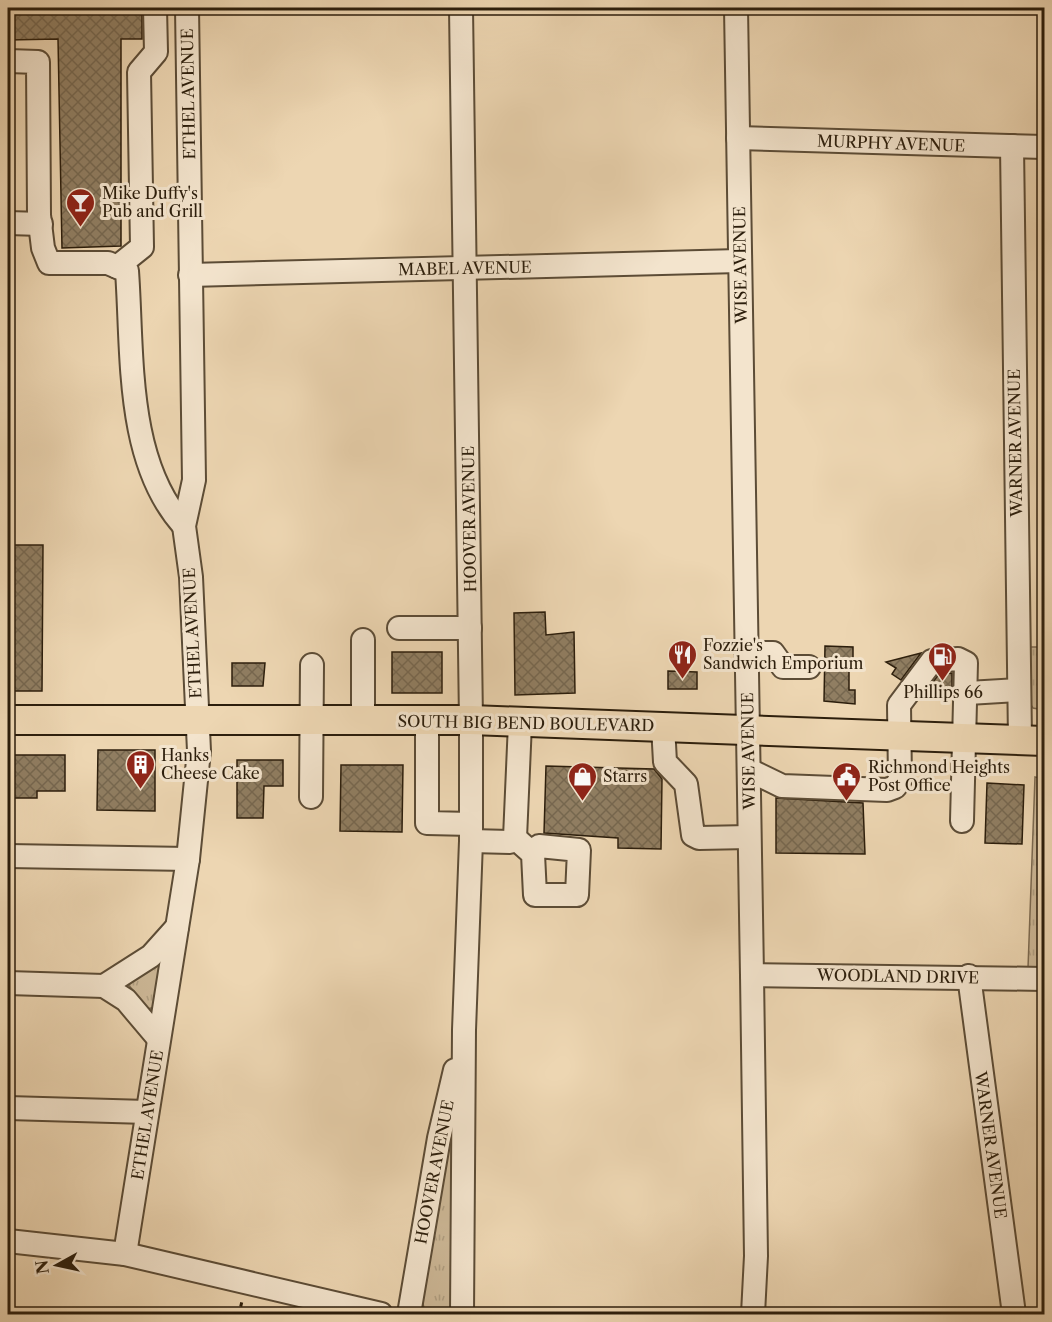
<svg xmlns="http://www.w3.org/2000/svg" width="1052" height="1322" viewBox="0 0 1052 1322" font-family="'Libre Caslon Text',serif">
<style>
.grass{fill:url(#grass-tufts);stroke:#7c6a51;stroke-width:1.5}
.building{fill:url(#building-cross-hatch);stroke:#2c1e0c;stroke-width:1.5}
.lines{fill:none;stroke-linecap:round;stroke-linejoin:round}
.minor-casing{stroke:#5c4c36;stroke-width:26}
.major-casing{stroke:#2c1e0c;stroke-width:32}
.path{stroke:#2c1e0c;stroke-width:3;stroke-dasharray:4.5 3;stroke-linecap:butt}
.minor{stroke:#f3e4cd;stroke-width:22}
.major{stroke:#edd6b2;stroke-width:28}
.labels{text-anchor:middle;stroke-width:6;stroke-linejoin:round;paint-order:stroke}
.street-label{font-size:16px;fill:#2c1e0c;stroke:#f3e4cd}
.poi-label{font-size:16px;fill:#2c1e0c;stroke:#f3e4cd;text-anchor:start}
</style>
<defs>
<pattern id="grass-tufts" width="24" height="20" patternUnits="userSpaceOnUse" patternTransform="scale(1.5)"><rect width="24" height="20" fill="#ccb796"/><path d="M3 7l-1-3M5 7V3M7 7l1-3M15 17l-1-3M17 17v-4M19 17l1-3" fill="none" stroke="#af9d80"/></pattern>
<pattern id="building-cross-hatch" width="8" height="8" patternUnits="userSpaceOnUse" patternTransform="scale(1.5)"><rect width="8" height="8" fill="#907e62"/><path d="M0 0l8 8M0 8l8-8" fill="none" stroke="#76674f"/></pattern>
</defs>
<rect width="100%" height="100%" fill="#edd6b2"/>
<filter id="stains"><feTurbulence type="fractalNoise" baseFrequency=".00333" numOctaves="4"/><feColorMatrix values="0 0 0 0 .2 0 0 0 0 .09 0 0 0 0 .02 0 0 0 .5 -.17"/></filter>
<radialGradient id="worn" r=".72"><stop offset=".6" stop-color="#630" stop-opacity="0"/><stop offset="1" stop-color="#630" stop-opacity=".3"/></radialGradient>
<g class="grass">
<path d="M1028,647H1044V710L1033,708L1029,702Z"/>
<path d="M1035,777L1044,779V970L1028,968Z"/>
<path d="M158,963L160,968L154,1007L148,1009L127,983Z"/>
<path d="M451,1133L455,1135L451,1314H425L422,1298Z"/>
</g>
<g class="building">
<path d="M8,8H142V39H121V246L62,248L58,39L8,40Z"/>
<path d="M8,545H43L42,691H8Z"/>
<path d="M545,612L546,635L574,632L575,693L515,695L514,613Z"/>
<path d="M825,646L853,647V662H849V690H855V704L824,701Z"/>
<rect x="392" y="652" width="50" height="41"/>
<path d="M921,653L901,680L892,674L896,668L886,662Z"/>
<path d="M232,663H265L263,686H232Z"/>
<path d="M668,671L697,672V689H668Z"/>
<path d="M952,673V699L931,700L930,686L939,674Z"/>
<path d="M98,750H155V811L97,810Z"/>
<path d="M8,755H65V791H37V798H8Z"/>
<path d="M237,760H283V786H264L263,818H237Z"/>
<path d="M341,765H403L402,832L340,831Z"/>
<path d="M546,766L654,769L662,779L661,849L618,848V838L544,833Z"/>
<path d="M987,783L1024,785L1022,844L985,843Z"/>
<path d="M776,798L863,803L865,854L776,853Z"/>
</g>
<g class="lines">
<defs>
<g id="minor">
<path d="M461,8L471,720V841L464,1030L462,1314"/>
<path d="M736,8L752,975L756,1256L753,1314"/>
<path d="M8,61L38,62L39,215L43,248L49,263H108L127,271C133,353 125,461 184,526"/>
<path d="M738,138L1044,147"/>
<path d="M1012,146L1020,739"/>
<path d="M8,223L41,224"/>
<path d="M117,267L142,247L139,72L156,52L155,8"/>
<path d="M190,275L739,261"/>
<path d="M399,628H470"/>
<path d="M363,640V720"/>
<path d="M747,653H773L783,667H809"/>
<path d="M968,693L1019,690"/>
<path d="M427,720V823L471,824"/>
<path d="M663,726L665,762L686,784L693,835L699,838L749,837"/>
<path d="M749,770L782,786L887,790L895,787L900,780L899,705L932,661L958,659L966,663L962,821"/>
<path d="M311,797L312,665"/>
<path d="M515,838L533,854L535,895H577L579,850L539,846L532,852"/>
<path d="M515,838L520,723"/>
<path d="M471,841L510,842L515,838"/>
<path d="M8,856L188,859"/>
<path d="M752,975L1044,979"/>
<path d="M969,976L1014,1314"/>
<path d="M8,983L104,986L126,1000L158,1038"/>
<path d="M104,986L151,956L177,927"/>
<path d="M8,1108L147,1112"/>
<path d="M8,1241L125,1254L381,1314"/>
<path d="M125,1254L188,859L199,751L191,577L184,526L194,480L187,8"/>
<path d="M409,1314L439,1138L455,1070"/>
</g>
<path id="major" d="M8,720H471L1044,741"/>
</defs>
<use href="#minor" class="minor-casing"/>
<use href="#major" class="major-casing"/>
<path class="path" d="M239,1314L242,1301"/>
<use href="#minor" class="minor"/>
<use href="#major" class="major"/>
</g>
<defs>
<symbol id="bar-pin" viewBox="-11 -11 22 30"><path d="M0 17L-7.5 6A9.5 9.5 0 1 1 7.5 6Z" fill="#8f2418" stroke="#f3e4cd"/><path d="M-6-5H6L.8 .8V4.5H3.5V6h-7V4.5H-.8V.8Z" fill="#fff"/></symbol>
<symbol id="restaurant-pin" viewBox="-11 -11 22 30"><path d="M0 17L-7.5 6A9.5 9.5 0 1 1 7.5 6Z" fill="#8f2418" stroke="#f3e4cd"/><path d="M-5-6h1v4h1v-4h1v4h1v-4h1v5L-1.5 .5V6h-2V.5L-5-1ZM5-6V6H3V1.5H1.5Q1.5-4 5-6Z" fill="#fff"/></symbol>
<symbol id="fuel-pin" viewBox="-11 -11 22 30"><path d="M0 17L-7.5 6A9.5 9.5 0 1 1 7.5 6Z" fill="#8f2418" stroke="#f3e4cd"/><path d="M-5.5-6h7V0h2V4h1.3V-2.5L3-4.5l.8-.8L6-3V5H2.5V1h-1V6h-7ZM-4.2-4.7v3.2H.2V-4.7Z" fill="#fff"/></symbol>
<symbol id="building-pin" viewBox="-11 -11 22 30"><path d="M0 17L-7.5 6A9.5 9.5 0 1 1 7.5 6Z" fill="#8f2418" stroke="#f3e4cd"/><path d="M-4-6H4V6H1V3H-1V6H-4ZM-2.5-4.3h1.7v1.8h-1.7ZM.8-4.3h1.7v1.8H.8ZM-2.5-1h1.7V.8h-1.7ZM.8-1h1.7V.8H.8Z" fill="#fff"/></symbol>
<symbol id="shop-pin" viewBox="-11 -11 22 30"><path d="M0 17L-7.5 6A9.5 9.5 0 1 1 7.5 6Z" fill="#8f2418" stroke="#f3e4cd"/><path d="M-5-2.5h2.3a2.7 3.5 0 0 1 5.4 0H5L5.5 6h-11ZM-1.5-2.5h3a1.5 2.3 0 0 0-3 0Z" fill="#fff"/></symbol>
<symbol id="civic-pin" viewBox="-11 -11 22 30"><path d="M0 17L-7.5 6A9.5 9.5 0 1 1 7.5 6Z" fill="#8f2418" stroke="#f3e4cd"/><path d="M-.6-6.5H3V-4.5H.6V-3L4-1V1h2V6H-6V1h2V-1L-.6-3ZM-1.2 2.5V6h2.4V2.5Z" fill="#fff"/></symbol>
</defs>
<g fill-rule="evenodd">
<use href="#bar-pin" x="64" y="186" width="33" height="45"/>
<use href="#restaurant-pin" x="666" y="638" width="33" height="45"/>
<use href="#fuel-pin" x="926" y="640" width="33" height="45"/>
<use href="#building-pin" x="124" y="748" width="33" height="45"/>
<use href="#shop-pin" x="566" y="760" width="33" height="45"/>
<use href="#civic-pin" x="830" y="760" width="33" height="45"/>
</g>
<g class="labels">
<g class="street-label">
<text transform="translate(188 94) rotate(-91)" y="6">ETHEL AVENUE</text>
<text transform="translate(891 143) rotate(2)" y="6">MURPHY AVENUE</text>
<text transform="translate(740 265) rotate(-91)" y="6">WISE AVENUE</text>
<text transform="translate(465 268) rotate(-1)" y="6">MABEL AVENUE</text>
<text transform="translate(1015 443) rotate(-91)" y="6">WARNER AVENUE</text>
<text transform="translate(469 519) rotate(-91)" y="6">HOOVER AVENUE</text>
<text transform="translate(192 633) rotate(-93)" y="6">ETHEL AVENUE</text>
<text transform="translate(526 723) rotate(1)" y="6">SOUTH BIG BEND BOULEVARD</text>
<text transform="translate(748 751) rotate(-91)" y="6">WISE AVENUE</text>
<text transform="translate(898 976) rotate(1)" y="6">WOODLAND DRIVE</text>
<text transform="translate(147 1115) rotate(-81)" y="6">ETHEL AVENUE</text>
<text transform="translate(991 1145) rotate(82)" y="6">WARNER AVENUE</text>
<text transform="translate(434 1172) rotate(-79)" y="6">HOOVER AVENUE</text>
</g>
<g class="poi-label">
<text x="102" y="199">Mike Duffy's<tspan x="102" dy="18">Pub and Grill</tspan></text>
<text x="703" y="651">Fozzie's<tspan x="703" dy="18">Sandwich Emporium</tspan></text>
<text x="943" y="698" text-anchor="middle">Phillips 66</text>
<text x="161" y="761">Hanks<tspan x="161" dy="18">Cheese Cake</tspan></text>
<text x="868" y="773">Richmond Heights<tspan x="868" dy="18">Post Office</tspan></text>
<text x="603" y="782">Starrs</text>
</g>
</g>
<rect width="1052" height="1322" fill="none" stroke="#edd6b2" stroke-width="30"/>
<rect x="9" y="9" width="1034" height="1304" fill="none" stroke="#2c1e0c" stroke-width="3"/>
<rect x="15" y="15" width="1022" height="1292" fill="none" stroke="#2c1e0c" stroke-width="1.5"/>
<g transform="translate(57 1265) rotate(262)" stroke="#f3e4cd" stroke-width="4.5" paint-order="stroke">
<path d="M0-4.5L10 22L0 15L-10 22Z" fill="#2c1e0c"/>
<text y="-9" font-size="16" font-weight="bold" text-anchor="middle" fill="#2c1e0c">N</text>
</g>
<rect width="100%" height="100%" filter="url(#stains)"/>
<rect width="100%" height="100%" fill="url(#worn)"/>
</svg>
